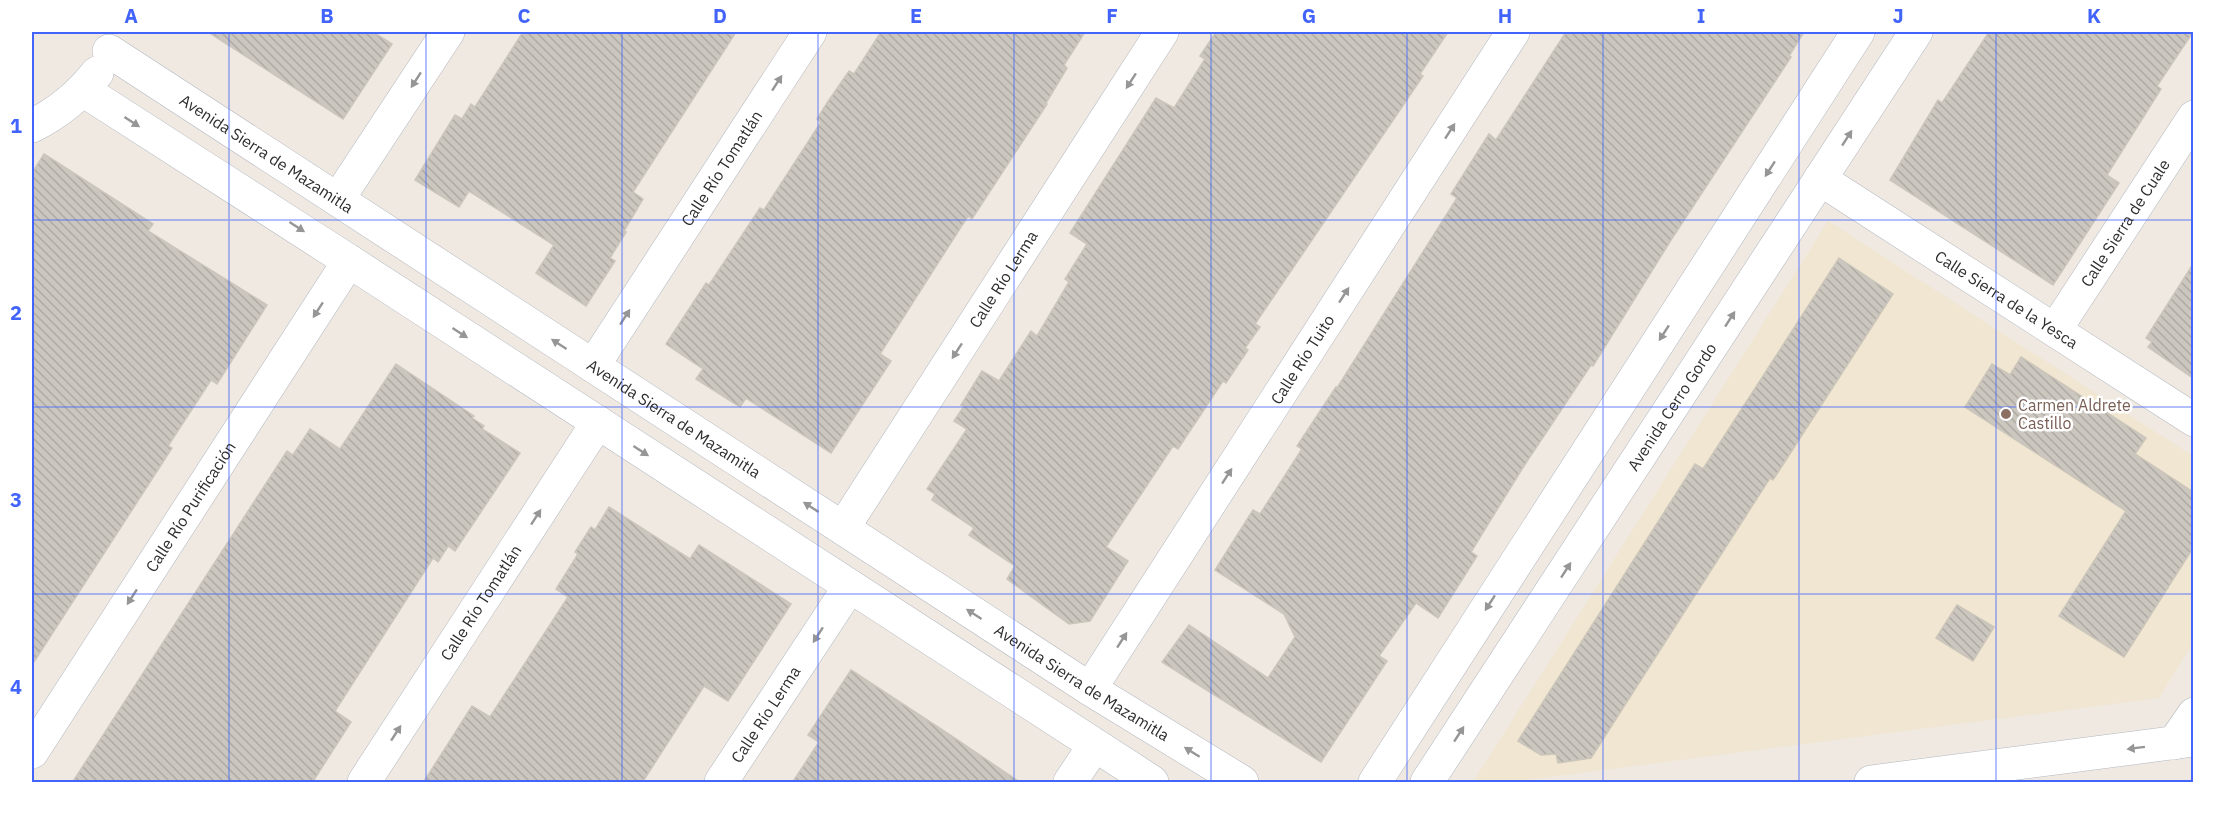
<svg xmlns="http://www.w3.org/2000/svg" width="2225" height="814" viewBox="0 0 2225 814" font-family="'IBM Plex Sans',sans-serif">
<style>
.education{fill:#f0e6d1}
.building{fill:url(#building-back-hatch);stroke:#cbc5ba;stroke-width:1.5}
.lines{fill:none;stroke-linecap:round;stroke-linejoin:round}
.minor-casing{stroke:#b4b7c1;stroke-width:34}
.tertiary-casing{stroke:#b4b7c1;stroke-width:34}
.minor{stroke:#fff;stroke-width:33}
.tertiary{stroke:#fff;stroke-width:33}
.oneway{fill:#969696}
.grid{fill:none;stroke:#4264fb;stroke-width:1.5;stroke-opacity:0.55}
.education-dot{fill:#8d6e63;stroke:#fff;stroke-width:2}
.labels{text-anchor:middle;stroke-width:5;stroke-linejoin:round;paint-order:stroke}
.street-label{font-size:16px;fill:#2e2e2e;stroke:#fff}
.education-label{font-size:16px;fill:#785e54;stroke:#fff;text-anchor:start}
.neatline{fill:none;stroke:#4264fb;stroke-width:2}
.grid-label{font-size:20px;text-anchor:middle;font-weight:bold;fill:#4264fb}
</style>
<defs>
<pattern id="building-back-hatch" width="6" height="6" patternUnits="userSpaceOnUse" patternTransform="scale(1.5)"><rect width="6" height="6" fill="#cbc7bf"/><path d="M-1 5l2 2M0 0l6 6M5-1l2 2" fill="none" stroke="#afaba4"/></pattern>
</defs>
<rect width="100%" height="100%" fill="#efe9e1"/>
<path class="education" d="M1828,221L2193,456V643L2159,698L1510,782H1473Z"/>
<g class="building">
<path d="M208,32H373L392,44L343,119Z"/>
<path d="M523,32H736L633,192L643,199L624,231L626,232L610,258L615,261L586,306L536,273L554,245L469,191L459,207L415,180L455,115L462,119L471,104L475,107Z"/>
<path d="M881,32H1085L1064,65L1067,68L1046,103L1047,104L972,219L968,216L880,354L891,361L831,453L746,398L740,407L696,379L703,369L666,344L706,283L709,285L760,208L764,210L821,122L817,119L827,103L849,71L854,74Z"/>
<path d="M1216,32H1448L1420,74L1423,76L1255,324L1260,327L1245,348L1248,350L1226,383L1223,381L1178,449L1173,446L1106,547L1128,561L1090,621L1069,624L1007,579L1015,566L969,535L974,528L932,500L935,494L927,489L967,429L954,421L964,406L961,405L982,371L999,381L1031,331L1037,336L1069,282L1065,279L1087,244L1070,233L1156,98L1174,108L1205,59L1200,56Z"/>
<path d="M1566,32H1804L1789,56L1791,57L1671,240L1593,366L1591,365L1522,469L1471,552L1477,556L1438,618L1416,603L1379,656L1387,661L1321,762L1162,662L1189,625L1268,678L1295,637L1284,614L1215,570L1253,510L1260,514L1302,449L1297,446L1336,387L1337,388L1457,198L1451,194L1489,134L1496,140Z"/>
<path d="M1989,32H2193L2157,86L2161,89L2107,175L2119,183L2053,285L1890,180L1938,100L1942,103Z"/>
<path d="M44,154L153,224L148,231L267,305L217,384L211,380L168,446L172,448L32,665V173Z"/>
<path d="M1839,258L1893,294L1773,480L1770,478L1591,758L1558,763L1556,754L1541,755L1518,741L1695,464L1703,469Z"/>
<path d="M2193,264V378L2148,347L2152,342L2146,338Z"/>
<path d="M2021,357L2146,438L2135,454L2193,492V548L2124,657L2059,616L2126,511L1965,407L1992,364L2010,375Z"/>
<path d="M396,364L474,416L472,418L484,426L482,429L520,453L455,551L448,546L438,562L433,558L335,711L351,722L312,783H72L287,451L293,455L310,429L340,449Z"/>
<path d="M609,507L690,559L699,545L791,604L728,701L704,686L642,783H423L472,706L490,717L568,597L556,589L578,554L575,552L591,527L595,530Z"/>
<path d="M1957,605L1994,627L1973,661L1936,638Z"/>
<path d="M851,670L950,735L1021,783H792L819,742L808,735Z"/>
</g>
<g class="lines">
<defs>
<g id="minor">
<path id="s1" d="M1820,179L2194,420"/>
<path d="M338,199L448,32"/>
<path id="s2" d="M2055,330L2194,117"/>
<path id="s3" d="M593,366L810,32"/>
<path id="s4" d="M843,528L1162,32"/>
<path id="s5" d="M1090,689L1513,32"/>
<path d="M2174,743L2194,714"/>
<path id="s6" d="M32,752L349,261"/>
<path id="s7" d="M364,782L598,422"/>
<path id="s8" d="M721,782L850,586"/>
<path d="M1070,782L1094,746"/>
<path d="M1375,782L1858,32"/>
<path id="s9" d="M1427,782L1916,32"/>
</g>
<g id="tertiary">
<path id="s10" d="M109,51L1090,689L1242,782"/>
<path d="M83,90L349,261L1152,782"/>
<path d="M32,126C58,113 79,96 97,73"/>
<path d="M1871,782L2194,740"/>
</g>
</defs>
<use href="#minor" class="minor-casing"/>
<use href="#tertiary" class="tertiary-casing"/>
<use href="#minor" class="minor"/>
<use href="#tertiary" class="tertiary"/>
</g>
<defs><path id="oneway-solid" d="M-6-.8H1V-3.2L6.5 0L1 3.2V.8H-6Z" transform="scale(1.5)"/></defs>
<g class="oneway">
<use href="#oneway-solid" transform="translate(416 80) rotate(123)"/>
<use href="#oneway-solid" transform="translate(1131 81) rotate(123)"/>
<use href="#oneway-solid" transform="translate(777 83) rotate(-57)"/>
<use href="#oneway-solid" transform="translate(132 122) rotate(33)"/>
<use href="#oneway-solid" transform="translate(1450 131) rotate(-57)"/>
<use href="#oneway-solid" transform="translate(1847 138) rotate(-57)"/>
<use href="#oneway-solid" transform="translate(1770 169) rotate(123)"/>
<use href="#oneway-solid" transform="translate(297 227) rotate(33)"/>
<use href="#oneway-solid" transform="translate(1344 295) rotate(-57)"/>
<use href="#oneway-solid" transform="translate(318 310) rotate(123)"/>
<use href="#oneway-solid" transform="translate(625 317) rotate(-57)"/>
<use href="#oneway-solid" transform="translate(1730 319) rotate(-57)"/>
<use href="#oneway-solid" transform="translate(460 333) rotate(33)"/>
<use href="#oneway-solid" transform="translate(1664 333) rotate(123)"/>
<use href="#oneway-solid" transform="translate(559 344) rotate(-147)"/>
<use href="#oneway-solid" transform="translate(957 351) rotate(123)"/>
<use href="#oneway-solid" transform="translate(641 451) rotate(33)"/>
<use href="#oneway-solid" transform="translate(1227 476) rotate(-57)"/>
<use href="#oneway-solid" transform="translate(811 507) rotate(-147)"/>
<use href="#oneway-solid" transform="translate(536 517) rotate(-57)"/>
<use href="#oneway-solid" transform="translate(1566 570) rotate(-57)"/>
<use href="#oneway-solid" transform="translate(132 597) rotate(123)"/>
<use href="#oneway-solid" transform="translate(1490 603) rotate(123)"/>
<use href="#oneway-solid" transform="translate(974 614) rotate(-147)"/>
<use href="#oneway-solid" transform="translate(818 635) rotate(123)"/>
<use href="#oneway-solid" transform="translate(1122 640) rotate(-57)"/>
<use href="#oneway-solid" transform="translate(396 733) rotate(-57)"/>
<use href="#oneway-solid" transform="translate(1459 734) rotate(-57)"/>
<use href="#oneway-solid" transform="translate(2136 748) rotate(173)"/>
<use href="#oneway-solid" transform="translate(1192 752) rotate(-148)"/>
</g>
<path class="grid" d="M229,32V782M426,32V782M622,32V782M818,32V782M1014,32V782M1211,32V782M1407,32V782M1603,32V782M1799,32V782M1996,32V782M32,220H2194M32,407H2194M32,594H2194"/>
<circle class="education-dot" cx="2006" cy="414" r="6"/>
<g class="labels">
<g class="street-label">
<text dy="6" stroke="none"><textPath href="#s10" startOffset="188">Avenida Sierra de Mazamitla</textPath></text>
<text dy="6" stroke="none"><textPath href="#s3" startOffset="236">Calle Río Tomatlán</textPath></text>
<text dy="6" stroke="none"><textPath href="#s2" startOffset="128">Calle Sierra de Cuale</textPath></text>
<text dy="6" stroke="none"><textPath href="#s4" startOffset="296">Calle Río Lerma</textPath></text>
<text dy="6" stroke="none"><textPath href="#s1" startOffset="222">Calle Sierra de la Yesca</textPath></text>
<text dy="6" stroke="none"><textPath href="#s5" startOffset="392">Calle Río Tuito</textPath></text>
<text dy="6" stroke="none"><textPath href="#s9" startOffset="448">Avenida Cerro Gordo</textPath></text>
<text dy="6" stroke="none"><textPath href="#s10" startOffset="674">Avenida Sierra de Mazamitla</textPath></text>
<text dy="6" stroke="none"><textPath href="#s6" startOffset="292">Calle Río Purificación</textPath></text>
<text dy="6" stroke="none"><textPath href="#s7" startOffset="214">Calle Río Tomatlán</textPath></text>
<text dy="6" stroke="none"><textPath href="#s10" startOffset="1160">Avenida Sierra de Mazamitla</textPath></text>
<text dy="6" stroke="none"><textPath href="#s8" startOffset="81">Calle Río Lerma</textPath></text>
</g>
<g class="education-label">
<text x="2018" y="411">Carmen Aldrete<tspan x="2018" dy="18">Castillo</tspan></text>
</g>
</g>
<rect width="2225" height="814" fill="none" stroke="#ffffff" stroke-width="66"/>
<rect x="33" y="33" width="2159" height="748" class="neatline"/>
<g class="grid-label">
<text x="131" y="23">A</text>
<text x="327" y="23">B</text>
<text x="524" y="23">C</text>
<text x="720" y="23">D</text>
<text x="916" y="23">E</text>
<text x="1112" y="23">F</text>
<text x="1309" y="23">G</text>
<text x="1505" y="23">H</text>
<text x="1701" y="23">I</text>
<text x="1898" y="23">J</text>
<text x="2094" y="23">K</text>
<text x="16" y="133">1</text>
<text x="16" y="320">2</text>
<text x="16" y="507">3</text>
<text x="16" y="694">4</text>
</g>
</svg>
